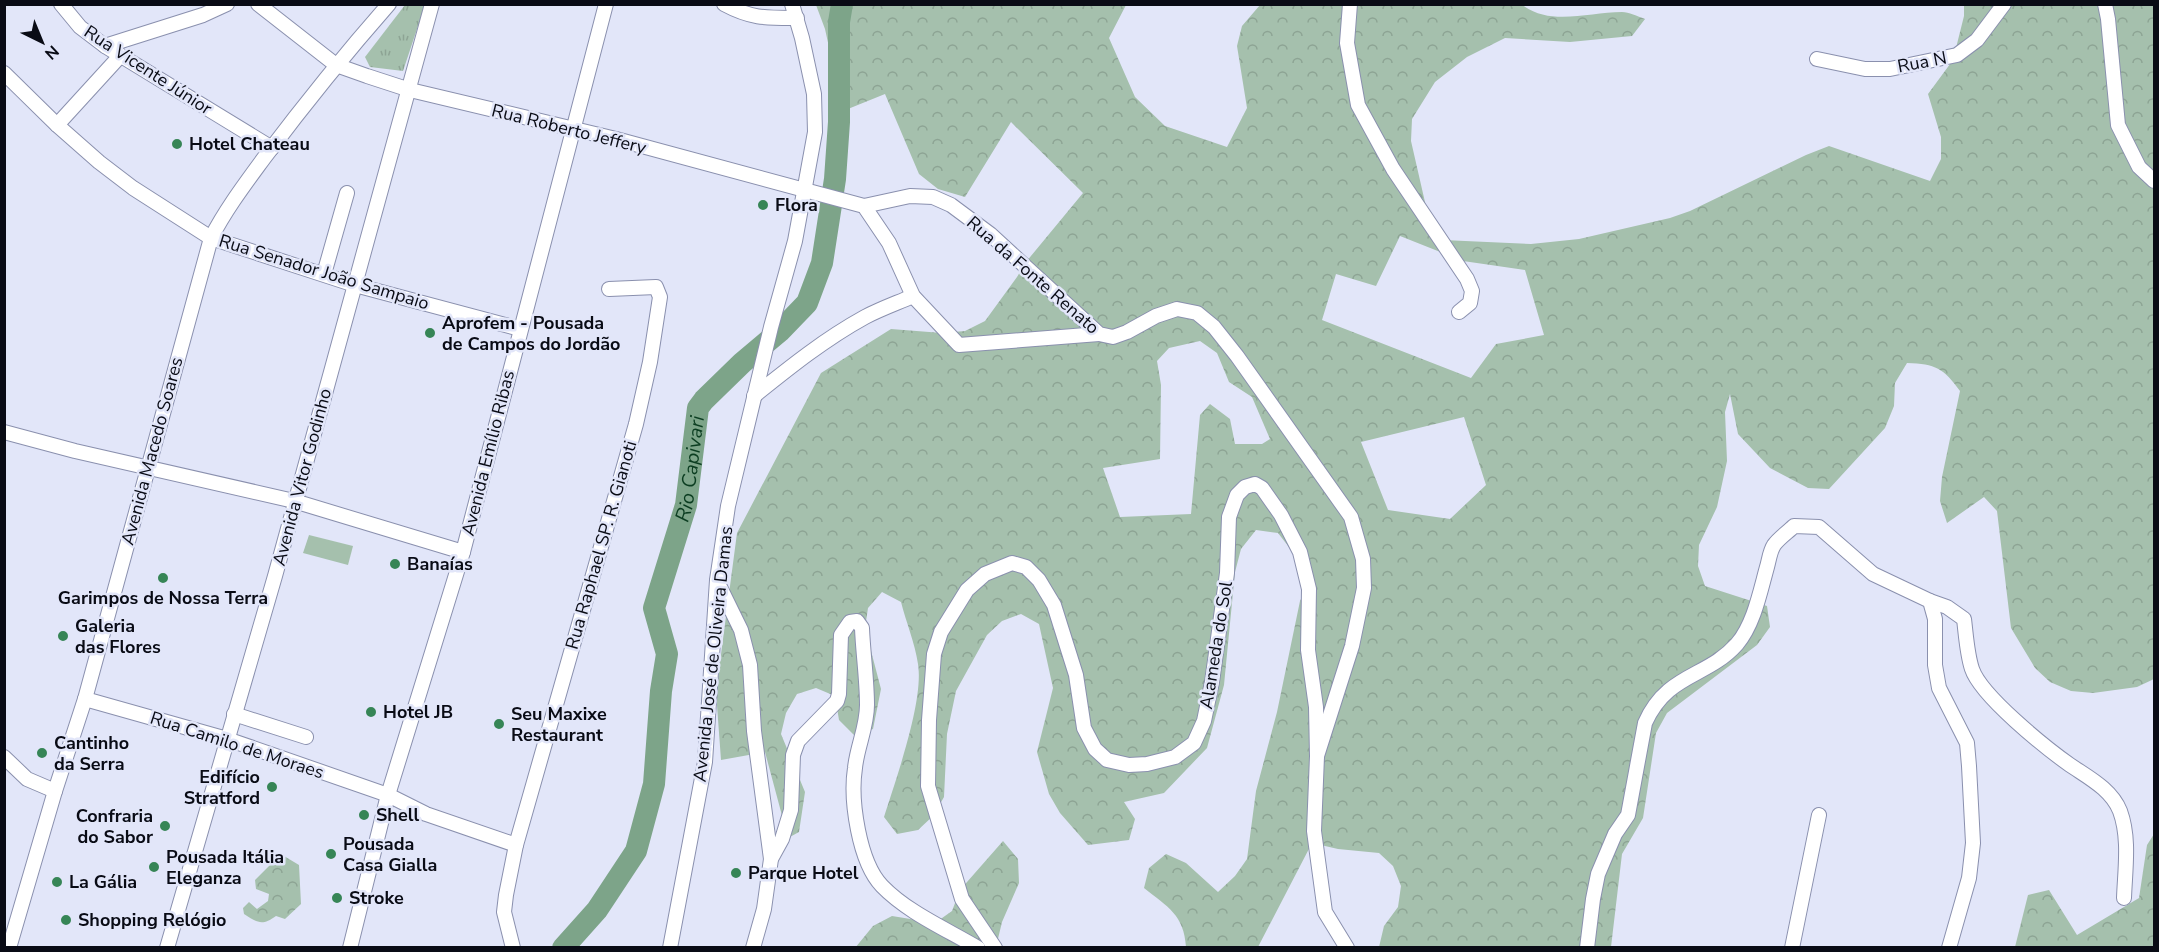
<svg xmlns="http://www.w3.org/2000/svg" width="2159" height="952" viewBox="0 0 2159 952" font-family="'Nunito Sans',sans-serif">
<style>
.grass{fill:url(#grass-tufts)}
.forest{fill:url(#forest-crowns);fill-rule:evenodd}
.garden{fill:#a5c0ad}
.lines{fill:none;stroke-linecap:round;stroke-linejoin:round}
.river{stroke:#7da489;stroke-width:22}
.minor-casing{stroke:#8a90ae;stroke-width:16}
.minor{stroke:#fff;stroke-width:14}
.poi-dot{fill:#368556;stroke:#e2e6f9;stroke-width:2}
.labels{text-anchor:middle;stroke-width:5;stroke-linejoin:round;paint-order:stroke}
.street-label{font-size:18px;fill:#090b15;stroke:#e2e6f9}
.poi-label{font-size:18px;font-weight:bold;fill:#090b15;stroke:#e2e6f9;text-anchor:start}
.water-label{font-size:20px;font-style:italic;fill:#0b3d21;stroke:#e2e6f9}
</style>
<defs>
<pattern id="grass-tufts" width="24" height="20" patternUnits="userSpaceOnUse" patternTransform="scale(1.5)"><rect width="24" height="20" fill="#a5c0ad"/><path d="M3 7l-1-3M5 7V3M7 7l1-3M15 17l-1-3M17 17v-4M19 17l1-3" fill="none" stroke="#8da494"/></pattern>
<pattern id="forest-crowns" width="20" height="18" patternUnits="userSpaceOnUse" patternTransform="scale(1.5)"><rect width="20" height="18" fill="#a5c0ad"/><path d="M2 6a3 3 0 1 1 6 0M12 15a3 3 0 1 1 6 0" fill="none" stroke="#8da494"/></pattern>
</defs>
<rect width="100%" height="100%" fill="#e2e6f9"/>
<path class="grass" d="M405,5H425L403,71L370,67L365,57Z"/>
<g class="forest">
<path d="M1521,4C1550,27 1588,12 1622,12C1629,12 1637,16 1645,19L1632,36L1570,42L1505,38L1467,57L1435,82L1412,119L1411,141L1430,224L1443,240L1531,244L1579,239L1670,218L1690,211L1806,155L1829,146L1930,181L1941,159V137L1928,94L1953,60L1964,16V5H2154V679L2137,687L2093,693L2071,691L2050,682L2035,668L2011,628L1997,511L1984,497L1947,523L1940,501L1942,477L1960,391C1943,368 1936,364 1907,363L1895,383L1894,406L1885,428L1829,489L1808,488L1770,468L1738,434L1730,394L1725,412L1727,461L1717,507L1699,545L1698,566L1705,586L1767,606L1770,627L1757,645L1667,713L1656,733L1643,818L1622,854L1611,947H1379L1384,926L1398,907L1401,886L1393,866L1379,853L1338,849L1312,843L1258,947H1186C1184,915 1168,907 1144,888L1149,868L1166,854L1186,863L1218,892L1235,876L1247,859L1256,791L1277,712L1300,601L1305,591L1292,551L1278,533L1256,530L1241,549L1235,572L1224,685L1207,748L1164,793L1124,802L1135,819L1129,840L1088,845L1060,813L1049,794L1037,752L1053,688L1039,624L1021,614L1002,621L987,635L956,691L947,734L944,797L933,816L918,830L897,834L884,817C896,779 924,701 918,664C915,643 906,622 901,602L882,592L868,608L865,628L881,689L873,729L854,735L839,720L835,696L816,688L797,694L786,713L781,734L805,792L799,832L788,838L765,752L721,760L716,692L737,533L821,373L891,329L942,333L965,331L985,321L1017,277L1026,262L1083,193L1011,122L965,197L938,189L919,174L885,94L843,111L825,29L816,5H1126L1109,38L1135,97L1165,126L1227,147L1247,108L1237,46L1242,26L1260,5ZM1400,236L1463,261L1525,270L1544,335L1496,344L1471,378L1322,320L1336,274L1376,286ZM1200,341L1217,353L1229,382L1252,397L1270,439L1262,444H1235L1230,419L1210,404L1200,415L1191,514L1120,517L1103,468L1160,459L1161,385L1157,361L1169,348ZM1464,417L1486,485L1450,519L1388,510L1361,442Z"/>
<path d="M2154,834V947H2015L2028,895L2049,890L2077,935L2139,898L2147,845Z"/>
<path d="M1003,841L1018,859L1019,883L1002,922L996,947L855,948L873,926L892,916L935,923L952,911L960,890Z"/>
<path d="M284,856L299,865L301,904L285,919L276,916C262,926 258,923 244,914L243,908L249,902L257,909L268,901L269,894L256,889L255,880L270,865Z"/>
</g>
<path class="garden" d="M309,535L353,546L348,565L303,553Z"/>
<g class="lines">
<path class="river" id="s1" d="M563,948L597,910L636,851L654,784L661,691L667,654L654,608L686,505L698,408L704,400L742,363L780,331L807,303L822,263L835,179L839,122V22L842,4"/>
<defs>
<g id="minor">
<path d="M61,4L80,27L105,46L272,148"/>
<path d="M258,4L336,65L367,76L410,90L616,139L864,206L889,243L913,296L959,345L1099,334"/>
<path d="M724,4C752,19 767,18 797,18"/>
<path d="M1350,4L1347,43L1358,105L1393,169L1467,279L1472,291L1470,303L1459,312"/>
<path d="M2105,4L2108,19L2118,125L2139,167L2154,181"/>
<path d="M105,46L203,15L227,4"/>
<path d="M1817,59L1865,69H1890L1957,55L1977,40L2004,4"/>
<path d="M4,73L57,125L99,162L133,188L211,238L355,285L520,329"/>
<path d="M57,125L120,56"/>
<path d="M864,206L910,196L933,197L951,205L990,234L1099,334L1113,337L1127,332L1156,316L1177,309L1197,313L1214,327L1237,356L1351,517L1363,559L1364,588L1352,646L1317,756L1314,831L1325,912L1347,948"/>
<path d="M324,274L347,193"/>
<path d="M754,396C790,367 825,339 865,317C880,309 897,303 913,296"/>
<path d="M4,432L75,451L294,501L463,552"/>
<path d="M717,581L741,630L750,665L754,731L771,859"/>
<path d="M1930,601L1947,607L1964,619C1966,635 1967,654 1972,669C1981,696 2046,748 2070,765C2089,778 2111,789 2120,811C2130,838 2125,870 2124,898"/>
<path d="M85,699L227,739L388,795L426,814L516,845"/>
<path d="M234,714L306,737"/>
<path d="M4,757L27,779L55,791"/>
<path d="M9,948L55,791L85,699L211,238C226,209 245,184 264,158C304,105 345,54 389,4"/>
<path d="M167,948L275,576L432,4"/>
<path d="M350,948L388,795L463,552L606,4"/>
<path d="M513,948L504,912L506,895L516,845L636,424L650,362L660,297L656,287L609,289"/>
<path d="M670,948L705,762L717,580L728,506L771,327L795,241L815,132L814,94L802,38L792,4"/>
<path d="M753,948L764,909L771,859L782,839L791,810L793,755L798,741L837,701L839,694L841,635L850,622L857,621L862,628C863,653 867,680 867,705C867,727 857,747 855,768C850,800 859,862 882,886C907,912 946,929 978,948"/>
<path d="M995,948L962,899L928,786L929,720L934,654L941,632L967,590L985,574L1012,563L1026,567L1039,580L1054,605L1076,675L1084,728L1095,749L1107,760L1129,765L1147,764L1175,757L1194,743L1204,721L1212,682L1227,573L1229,517L1237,495L1245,487L1255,484L1262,488L1281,515L1300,552L1309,589L1308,650L1316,707L1317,756"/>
<path d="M1587,948L1593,899L1598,874L1615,834L1628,815L1645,723C1667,673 1707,678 1737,644C1754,624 1760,592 1767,567C1769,560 1770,551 1774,545C1779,538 1788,532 1794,526L1819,527L1873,574L1930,601L1935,619V665L1939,688L1967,743L1969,766L1973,843L1969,878L1949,948"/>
<path d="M1792,948L1819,815"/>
</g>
</defs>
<use href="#minor" class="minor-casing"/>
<use href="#minor" class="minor"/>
</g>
<g class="poi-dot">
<circle cx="177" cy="144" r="6"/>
<circle cx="763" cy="205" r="6"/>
<circle cx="430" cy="333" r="6"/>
<circle cx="395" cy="564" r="6"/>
<circle cx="163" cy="578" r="6"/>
<circle cx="63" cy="636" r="6"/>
<circle cx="371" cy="712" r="6"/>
<circle cx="499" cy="724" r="6"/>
<circle cx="42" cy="753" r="6"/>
<circle cx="272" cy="787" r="6"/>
<circle cx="364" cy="815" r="6"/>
<circle cx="165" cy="826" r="6"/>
<circle cx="331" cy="854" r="6"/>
<circle cx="154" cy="867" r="6"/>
<circle cx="736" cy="873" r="6"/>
<circle cx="57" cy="882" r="6"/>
<circle cx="337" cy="898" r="6"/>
<circle cx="66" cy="920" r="6"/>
</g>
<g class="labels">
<g class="street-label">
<text transform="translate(1922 62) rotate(-11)" y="6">Rua N</text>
<text transform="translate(148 70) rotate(33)" y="6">Rua Vicente Júnior</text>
<text transform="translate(569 129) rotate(14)" y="6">Rua Roberto Jeffery</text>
<text transform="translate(324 272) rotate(17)" y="6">Rua Senador João Sampaio</text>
<text transform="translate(1033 275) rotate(41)" y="6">Rua da Fonte Renato</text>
<text transform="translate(152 451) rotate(-75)" y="6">Avenida Macedo Soares</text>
<text transform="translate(488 453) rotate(-76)" y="6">Avenida Emílio Ribas</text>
<text transform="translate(302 477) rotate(-75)" y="6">Avenida Vitor Godinho</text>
<text transform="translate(601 545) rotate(-74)" y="6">Rua Raphael SP. R. Gianoti</text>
<text transform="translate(1216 645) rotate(-81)" y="6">Alameda do Sol</text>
<text transform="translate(713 654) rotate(-84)" y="6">Avenida José de Oliveira Damas</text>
<text transform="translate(237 745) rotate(18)" y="6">Rua Camilo de Moraes</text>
</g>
<g class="poi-label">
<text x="189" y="150">Hotel Chateau</text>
<text x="775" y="211">Flora</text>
<text x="442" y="329">Aprofem - Pousada<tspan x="442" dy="21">de Campos do Jordão</tspan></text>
<text x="407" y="570">Banaías</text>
<text x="163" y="604" text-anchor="middle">Garimpos de Nossa Terra</text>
<text x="75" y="632">Galeria<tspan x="75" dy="21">das Flores</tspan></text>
<text x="383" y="718">Hotel JB</text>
<text x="511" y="720">Seu Maxixe<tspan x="511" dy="21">Restaurant</tspan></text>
<text x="54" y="749">Cantinho<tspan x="54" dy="21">da Serra</tspan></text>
<text x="260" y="783" text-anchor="end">Edifício<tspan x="260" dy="21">Stratford</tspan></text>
<text x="376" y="821">Shell</text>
<text x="153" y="822" text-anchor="end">Confraria<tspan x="153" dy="21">do Sabor</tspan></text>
<text x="343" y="850">Pousada<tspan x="343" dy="21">Casa Gialla</tspan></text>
<text x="166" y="863">Pousada Itália<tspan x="166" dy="21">Eleganza</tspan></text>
<text x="748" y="879">Parque Hotel</text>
<text x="69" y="888">La Gália</text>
<text x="349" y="904">Stroke</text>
<text x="78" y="926">Shopping Relógio</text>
</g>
<g class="water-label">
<text dy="7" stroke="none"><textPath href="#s1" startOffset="514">Rio Capivari</textPath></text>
</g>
</g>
<rect width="2159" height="952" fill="none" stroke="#090b15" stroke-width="12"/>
<g transform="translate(42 42) rotate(137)" stroke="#e2e6f9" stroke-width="4.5" paint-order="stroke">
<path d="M0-4.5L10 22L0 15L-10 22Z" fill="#090b15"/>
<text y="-9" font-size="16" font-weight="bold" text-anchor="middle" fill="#090b15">N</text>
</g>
</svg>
